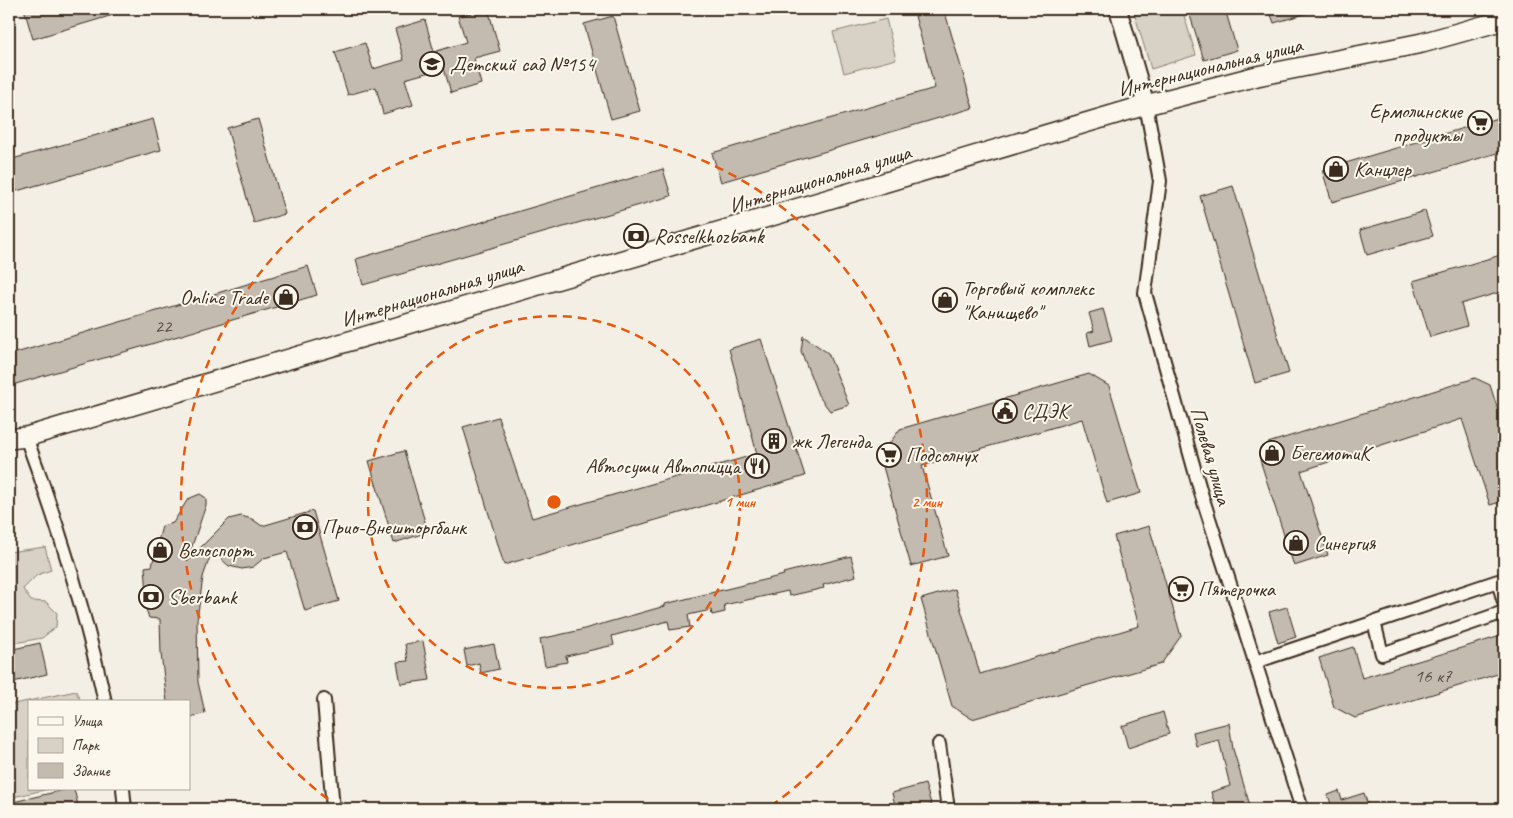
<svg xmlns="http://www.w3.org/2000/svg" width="1513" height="818" viewBox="0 0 1513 818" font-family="Caveat,sans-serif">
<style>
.green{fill:#d8d1c6;stroke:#8a7e72}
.building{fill:#c3bbb0;stroke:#3b2a1e}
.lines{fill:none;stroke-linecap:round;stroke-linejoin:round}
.minor-casing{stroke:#3b2a1e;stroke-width:16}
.tertiary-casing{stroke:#3b2a1e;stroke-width:20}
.secondary-casing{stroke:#3b2a1e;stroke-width:22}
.minor{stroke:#fbf7ec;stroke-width:12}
.tertiary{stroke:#fbf7ec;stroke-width:16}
.secondary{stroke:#fbf7ec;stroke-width:19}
.ring{fill:none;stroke:#e8590c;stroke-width:2.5;stroke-dasharray:9 6}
.labels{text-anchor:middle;stroke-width:4;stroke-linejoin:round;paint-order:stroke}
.number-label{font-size:19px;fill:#5d4e42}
.poi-label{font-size:21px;fill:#3b2a1e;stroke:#fbf7ec;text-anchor:start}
.street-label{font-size:21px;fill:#3b2a1e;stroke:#fbf7ec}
.centre{fill:#e8590c;stroke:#fbf7ec;stroke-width:2.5}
.ring-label{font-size:15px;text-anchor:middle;font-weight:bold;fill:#e8590c;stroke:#fbf7ec;stroke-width:4;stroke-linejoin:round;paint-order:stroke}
</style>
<rect width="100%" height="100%" fill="#f3efe4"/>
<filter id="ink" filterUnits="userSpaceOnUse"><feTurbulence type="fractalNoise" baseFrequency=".02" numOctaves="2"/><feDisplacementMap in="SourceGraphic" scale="10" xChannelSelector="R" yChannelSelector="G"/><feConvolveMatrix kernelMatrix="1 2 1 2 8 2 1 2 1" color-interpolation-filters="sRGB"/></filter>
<g filter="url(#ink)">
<g class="green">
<path d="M1133,9H1182L1196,55L1151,69Z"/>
<path d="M886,19L896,59L844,73L833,32Z"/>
<path d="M45,547L51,570L37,575L23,589L31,601L46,602L57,613L56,627L42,638L9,644V552Z"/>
<path d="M76,691L81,702H29V789H48L9,798V705Z"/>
</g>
<g class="building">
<path d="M24,9H122L123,12L33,39Z"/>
<path d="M488,9L500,51L474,58L481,84L451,93L444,68L405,79L413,105L383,114L376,87L348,95L335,52L365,43L373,69L404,60L395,29L425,20L434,52L466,42L458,16Z"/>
<path d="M938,9H944L973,108L721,182L712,153L935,88L915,16Z"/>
<path d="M1188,9H1225L1237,50L1204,60Z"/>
<path d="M1269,9H1310L1311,12L1274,23Z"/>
<path d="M613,16L640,111L611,119L584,24Z"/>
<path d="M1504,116V151L1332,202L1322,170Z"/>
<path d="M153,119L161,150L13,192L9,178V160Z"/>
<path d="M258,119L285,214L254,223L227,128Z"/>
<path d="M663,169L671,196L363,285L356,259Z"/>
<path d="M1233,186L1289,373L1255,383L1200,196Z"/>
<path d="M1425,211L1433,236L1367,255L1360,230Z"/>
<path d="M1504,254V291L1461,304L1467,326L1430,337L1413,281Z"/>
<path d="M308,266L317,295L9,386V355Z"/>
<path d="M1103,309L1112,340L1090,346L1087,333L1094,331L1089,313Z"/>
<path d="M803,336L828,353L849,405L830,411L818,395L801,351Z"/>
<path d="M761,339L805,476L504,565L463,427L498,417L532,518L757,454L729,349Z"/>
<path d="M1089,374L1109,386L1141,493L1107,503L1082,419L922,466L948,556L911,566L880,456L900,429Z"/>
<path d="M1475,378L1490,385L1504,429V501L1490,505L1462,419L1301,471L1328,555L1294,566L1260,460L1268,443Z"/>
<path d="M404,451L428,532L394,543L369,461Z"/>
<path d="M200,494L206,498V505L187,561L229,519L241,516L252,519L262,526L313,511L339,601L305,611L287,552L264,558L253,567L242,569L229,566L212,551L203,577L197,620L198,682L205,713L189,718V702H167L161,654L160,619L149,618L141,594H147L145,567L152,566L162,526L173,523L188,499Z"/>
<path d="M1149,526L1181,636L1161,664L972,719L952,706L921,599L955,589L980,674L1139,626L1114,536Z"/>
<path d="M851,556L856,576L823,585L824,588L789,596L788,591L724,605L725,612L712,615L711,610L688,615L690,627L670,630L668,621L612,636L614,645L566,656L567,662L545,666L540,639L577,631L665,606V604L784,575L783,573Z"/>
<path d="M1287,607L1296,637L1278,643L1269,612Z"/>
<path d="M1504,635V672L1355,718L1334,707L1319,658L1353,647L1362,678Z"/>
<path d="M423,641L430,680L401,684L397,662L408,661L405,644Z"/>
<path d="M40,643L47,674L9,683V650Z"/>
<path d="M494,644L499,669L481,673L479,663L467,666L464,650Z"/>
<path d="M1163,712L1169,734L1128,748L1122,726Z"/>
<path d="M1229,723L1233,749L1251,809H1227L1225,803L1215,805L1211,792L1230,786L1219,740L1196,746L1193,732Z"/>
<path d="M925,784L932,807L896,809L892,793Z"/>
<path d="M68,789H74L79,809H9V803Z"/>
<path d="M1339,791L1342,800L1364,793L1369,809H1323L1322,807L1331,804L1328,795Z"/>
</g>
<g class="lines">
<defs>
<g id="minor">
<path d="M1146,105L1160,181L1145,293L1201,493L1302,809"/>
<path d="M26,437C58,524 85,611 105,702"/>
<path d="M1374,622L1382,654L1504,612"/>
<path d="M1255,662L1498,581L1504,602"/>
<path d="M324,700L333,809"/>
<path d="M939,744L948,809"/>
<path d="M123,789L125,809"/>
</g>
<path id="tertiary" d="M1118,9L1146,105"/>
<path id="secondary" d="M9,439L26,437L1146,105L1257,76L1422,43L1504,20"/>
</defs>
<use href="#minor" class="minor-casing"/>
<use href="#tertiary" class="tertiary-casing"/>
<use href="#secondary" class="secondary-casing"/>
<use href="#minor" class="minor"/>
<use href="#tertiary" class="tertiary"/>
<use href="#secondary" class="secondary"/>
</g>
</g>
<g class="ring">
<circle cx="554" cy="502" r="186"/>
<path d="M340 808A373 373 0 1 1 768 808"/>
</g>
<defs>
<symbol id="school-ring" viewBox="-11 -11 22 22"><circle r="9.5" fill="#fbf7ec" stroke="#3b2a1e" stroke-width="1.5"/><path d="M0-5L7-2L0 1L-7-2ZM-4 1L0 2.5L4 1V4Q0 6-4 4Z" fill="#3b2a1e"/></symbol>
<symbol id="supermarket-ring" viewBox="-11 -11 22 22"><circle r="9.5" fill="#fbf7ec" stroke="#3b2a1e" stroke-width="1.5"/><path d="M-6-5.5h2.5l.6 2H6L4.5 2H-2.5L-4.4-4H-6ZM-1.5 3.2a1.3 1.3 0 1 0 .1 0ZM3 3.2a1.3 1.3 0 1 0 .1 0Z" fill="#3b2a1e"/></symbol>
<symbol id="shop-ring" viewBox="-11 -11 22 22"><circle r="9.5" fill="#fbf7ec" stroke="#3b2a1e" stroke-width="1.5"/><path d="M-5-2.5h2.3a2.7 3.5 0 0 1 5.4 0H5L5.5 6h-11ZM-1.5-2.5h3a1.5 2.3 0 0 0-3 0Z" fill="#3b2a1e"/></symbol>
<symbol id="bank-ring" viewBox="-11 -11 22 22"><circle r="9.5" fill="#fbf7ec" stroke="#3b2a1e" stroke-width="1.5"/><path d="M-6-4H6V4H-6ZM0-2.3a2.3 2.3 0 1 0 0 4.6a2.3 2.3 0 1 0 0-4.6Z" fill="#3b2a1e"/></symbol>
<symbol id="civic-ring" viewBox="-11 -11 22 22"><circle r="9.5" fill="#fbf7ec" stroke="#3b2a1e" stroke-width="1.5"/><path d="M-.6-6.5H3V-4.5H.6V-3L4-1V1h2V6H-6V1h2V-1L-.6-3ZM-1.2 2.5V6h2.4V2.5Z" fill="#3b2a1e"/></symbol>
<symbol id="building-ring" viewBox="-11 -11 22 22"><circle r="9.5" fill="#fbf7ec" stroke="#3b2a1e" stroke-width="1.5"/><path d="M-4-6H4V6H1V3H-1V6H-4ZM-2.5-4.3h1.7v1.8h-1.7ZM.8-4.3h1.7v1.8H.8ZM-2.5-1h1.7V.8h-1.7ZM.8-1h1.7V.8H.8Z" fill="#3b2a1e"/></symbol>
<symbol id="restaurant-ring" viewBox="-11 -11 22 22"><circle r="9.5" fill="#fbf7ec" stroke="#3b2a1e" stroke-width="1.5"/><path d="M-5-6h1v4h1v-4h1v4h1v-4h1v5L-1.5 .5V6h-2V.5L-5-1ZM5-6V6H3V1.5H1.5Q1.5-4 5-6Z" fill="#3b2a1e"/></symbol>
</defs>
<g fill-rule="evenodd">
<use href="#school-ring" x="418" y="50" width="28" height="28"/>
<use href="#supermarket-ring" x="1466" y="109" width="28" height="28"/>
<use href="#shop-ring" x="1322" y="155" width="28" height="28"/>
<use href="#bank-ring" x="622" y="222" width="28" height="28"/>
<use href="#shop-ring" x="272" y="283" width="28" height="28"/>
<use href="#shop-ring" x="931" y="286" width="28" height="28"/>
<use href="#civic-ring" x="991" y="397" width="28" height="28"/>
<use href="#building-ring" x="760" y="427" width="28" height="28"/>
<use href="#shop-ring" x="1258" y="439" width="28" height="28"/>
<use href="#supermarket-ring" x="875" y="441" width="28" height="28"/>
<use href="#restaurant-ring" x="743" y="452" width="28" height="28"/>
<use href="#bank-ring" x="291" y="513" width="28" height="28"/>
<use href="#shop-ring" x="1282" y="529" width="28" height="28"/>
<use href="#shop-ring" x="146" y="536" width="28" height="28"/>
<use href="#supermarket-ring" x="1167" y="575" width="28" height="28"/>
<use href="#bank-ring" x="137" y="583" width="28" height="28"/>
</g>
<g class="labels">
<g class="number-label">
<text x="163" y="332">22</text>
<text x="1433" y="682">16 к7</text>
</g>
<g class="poi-label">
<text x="450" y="71">Детский сад №154</text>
<text x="1462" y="118" text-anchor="end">Ермолинские<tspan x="1462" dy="24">продукты</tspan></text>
<text x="1354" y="176">Канцлер</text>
<text x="654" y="243">Rosselkhozbank</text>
<text x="962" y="295">Торговый комплекс<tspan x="962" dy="24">"Канищево"</tspan></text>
<text x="268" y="304" text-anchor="end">Online Trade</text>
<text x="1022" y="418">СДЭК</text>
<text x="792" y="448">жк Легенда</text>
<text x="1290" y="460">БегемотиК</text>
<text x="906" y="462">Подсолнух</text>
<text x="740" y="473" text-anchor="end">Автосуши Автопицца</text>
<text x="322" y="534">Прио-Внешторгбанк</text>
<text x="1314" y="550">Синергия</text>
<text x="178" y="557">Велоспорт</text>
<text x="1198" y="596">Пятерочка</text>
<text x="168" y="604">Sberbank</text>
</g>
<g class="street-label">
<text transform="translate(1210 67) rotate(-14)" y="7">Интернациональная улица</text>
<text transform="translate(820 179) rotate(-17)" y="7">Интернациональная улица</text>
<text transform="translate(432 293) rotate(-17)" y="7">Интернациональная улица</text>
<text transform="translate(1211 456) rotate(74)" y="7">Полевая улица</text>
</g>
</g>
<circle cx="554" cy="502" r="8" class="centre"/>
<g class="ring-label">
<text x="740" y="507">1 мин</text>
<text x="927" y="507">2 мин</text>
</g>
<rect width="1513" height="818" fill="none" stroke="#fbf7ec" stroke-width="30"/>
<rect x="15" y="15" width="1483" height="788" fill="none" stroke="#3b2a1e" stroke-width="2" filter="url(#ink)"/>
<rect x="28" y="700" width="162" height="90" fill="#fbf7ec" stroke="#aea59a"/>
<rect x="38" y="717" width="25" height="8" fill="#fbf7ec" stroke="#aea59a"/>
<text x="72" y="726" font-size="15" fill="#3b2a1e">Улица</text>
<rect x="38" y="738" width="25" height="15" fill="#d8d1c6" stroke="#aea59a"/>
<text x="72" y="750" font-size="15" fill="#3b2a1e">Парк</text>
<rect x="38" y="763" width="25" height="15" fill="#c3bbb0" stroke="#aea59a"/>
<text x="72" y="776" font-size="15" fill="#3b2a1e">Здание</text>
</svg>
